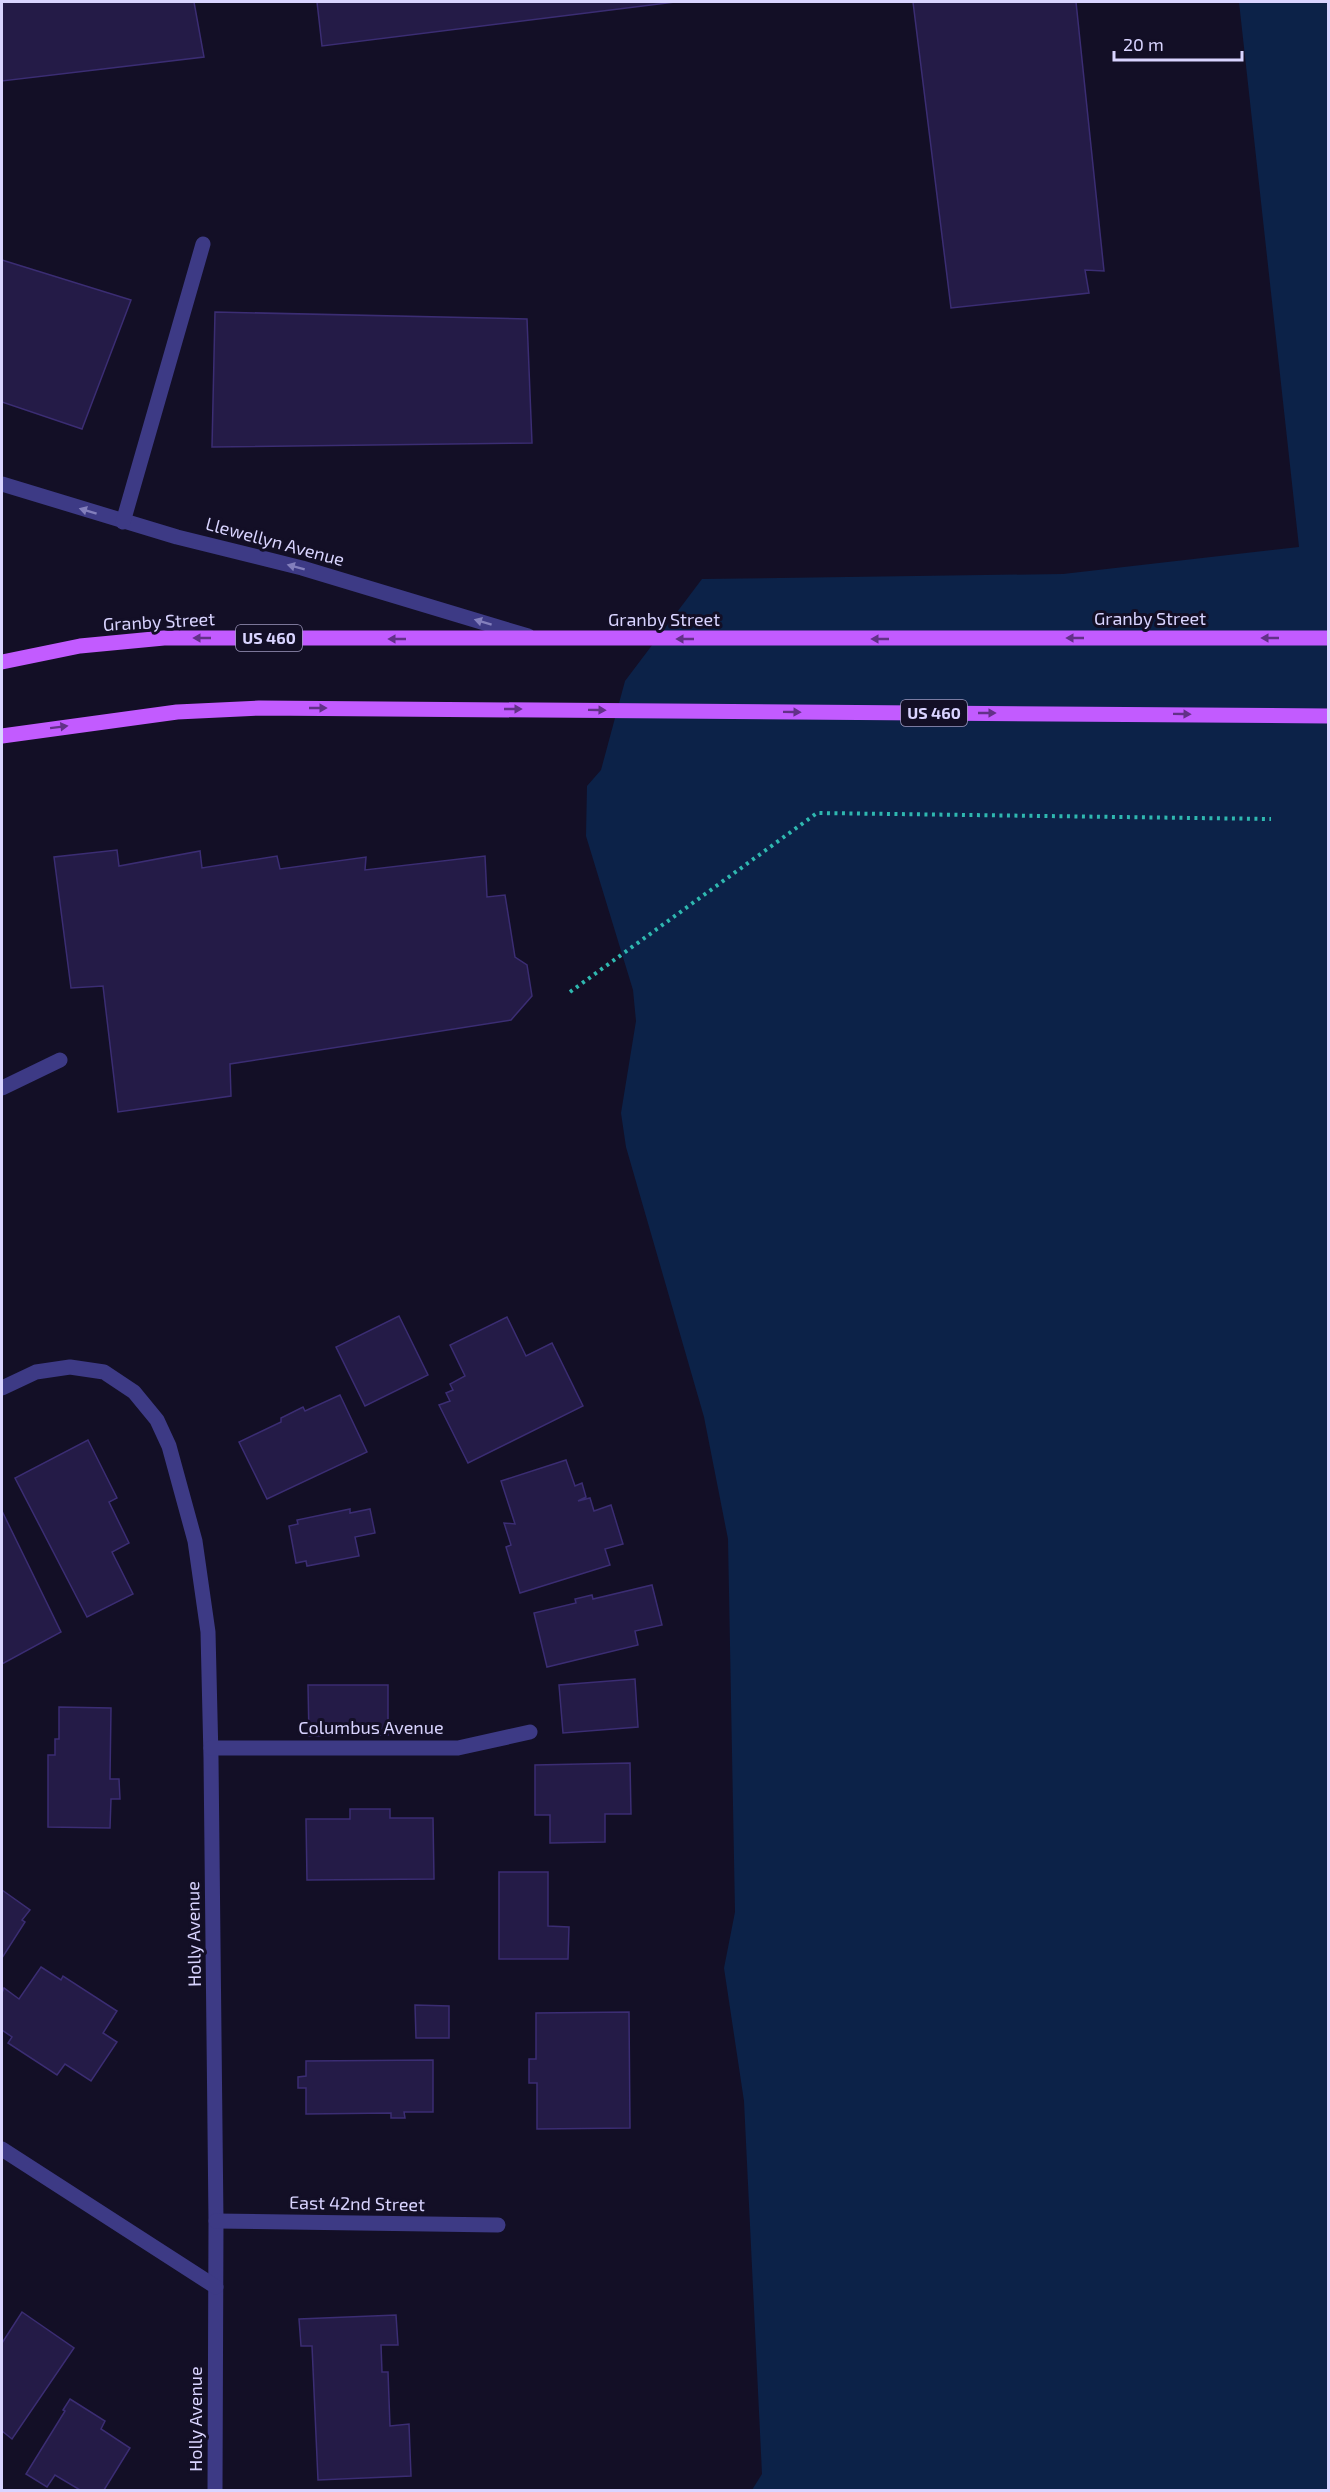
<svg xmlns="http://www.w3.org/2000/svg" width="1330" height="2492" viewBox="0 0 1330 2492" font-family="'Exo 2',sans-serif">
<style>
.water{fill:#0c2248}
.building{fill:#241b47;stroke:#3b2d73;stroke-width:1.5}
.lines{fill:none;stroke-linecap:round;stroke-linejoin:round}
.path{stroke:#2fb8b0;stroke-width:4;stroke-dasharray:3 4.5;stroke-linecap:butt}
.minor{stroke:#3d3a85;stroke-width:15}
.major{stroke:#c25bff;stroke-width:15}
.oneway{fill:#837fbc}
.oneway2{fill:#623188}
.labels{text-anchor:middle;stroke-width:6;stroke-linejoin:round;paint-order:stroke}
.shield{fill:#130f26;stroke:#9e99be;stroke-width:1.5}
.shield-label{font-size:16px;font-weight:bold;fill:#d9d4ff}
.street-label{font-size:18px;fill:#d9d4ff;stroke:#130f26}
</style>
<rect width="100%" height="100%" fill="#130f26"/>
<path class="water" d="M1239,2H1328V2490H752L762,2474L744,2101L724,1968L735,1912L728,1539L704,1417L626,1147L621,1113L636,1021L633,990L586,836L587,786L601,770L625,681L702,579L1063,574L1299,547Z"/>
<g class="building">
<path d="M2,2H194L204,57L2,81Z"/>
<path d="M317,2H675L322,46Z"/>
<path d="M913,2H1076L1104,271L1085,270L1089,293L951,308Z"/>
<path d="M2,260L131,300L82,429L2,402Z"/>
<path d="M215,312L527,319L532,443L212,447Z"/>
<path d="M117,850L119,866L200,851L202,868L277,856L280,869L366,857L365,870L485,856L487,897L505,895L515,957L527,965L532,996L511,1020L230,1064L231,1096L118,1112L103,986L71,988L54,857Z"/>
<path d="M399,1316L428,1375L365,1406L336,1347Z"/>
<path d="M507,1317L526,1356L552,1343L583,1406L468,1463L439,1405L450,1401L446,1393L453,1390L450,1384L465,1376L450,1345Z"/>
<path d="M340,1395L367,1452L267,1499L239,1442L281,1422V1418L303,1407L305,1411Z"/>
<path d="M88,1440L117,1498L109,1502L129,1543L112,1552L133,1594L87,1617L15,1478Z"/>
<path d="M566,1460L575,1486L582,1483L586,1497L578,1501L590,1498L594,1511L611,1505L623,1544L605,1549L610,1565L520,1593L506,1547L511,1545L504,1523L515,1524L501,1481Z"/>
<path d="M350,1509V1513L370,1509L375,1533L355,1537L359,1556L307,1566L306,1561L296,1563L289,1526L298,1524L297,1520Z"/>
<path d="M2,1511L61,1632L2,1664Z"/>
<path d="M652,1585L662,1625L635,1631L638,1645L547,1667L534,1613L576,1603L575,1599L592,1595L593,1599Z"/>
<path d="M635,1679L638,1727L563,1733L559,1685Z"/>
<path d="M308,1685H388V1735L309,1736Z"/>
<path d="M59,1707L111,1708L110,1779H119L120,1799H111L110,1828L48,1827V1755H55V1739H59Z"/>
<path d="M630,1763L631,1814H605V1842L550,1843V1815H535V1765Z"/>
<path d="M350,1809H390V1818H433L434,1879L307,1880L306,1819H350Z"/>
<path d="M499,1872H548V1926L569,1927L568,1959H499Z"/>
<path d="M2,1890L30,1910L22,1920L25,1922L2,1958Z"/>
<path d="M41,1967L61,1980L63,1976L117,2011L103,2033L117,2042L91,2081L65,2064L57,2075L8,2043L12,2037L2,2030V1993L4,1988L19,1999Z"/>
<path d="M415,2005L449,2006V2038H416Z"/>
<path d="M629,2012L630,2128L537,2129V2083H529V2059H536V2013Z"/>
<path d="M433,2060V2112H404L405,2118H391V2113L306,2114V2088H298V2077L306,2076V2061Z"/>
<path d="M22,2312L74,2348L12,2439L2,2431V2343Z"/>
<path d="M396,2315L398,2345H381L382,2372H388L390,2426L409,2424L411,2476L318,2480L312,2346H301L299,2319Z"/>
<path d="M70,2399L105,2421L101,2429L130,2448L104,2490H80L55,2475L47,2487L26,2474L65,2411L63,2410Z"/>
</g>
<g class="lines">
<path class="path" d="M570,992L817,813L1271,819"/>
<g class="minor">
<path d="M2,484L177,537L302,568L528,636"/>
<path d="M123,522L203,244"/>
<path d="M2,1088L60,1060"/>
<path d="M2,1388L36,1372L70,1367L104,1372L134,1392L157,1420L169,1446L195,1541L208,1632L211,1758L216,2221L215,2490"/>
<path d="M211,1748H458L530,1732"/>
<path d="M2,2149L216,2287"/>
<path d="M216,2221L498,2225"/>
</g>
<g class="major">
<path d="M2,662L80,646L164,638H1328"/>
<path d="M2,736L177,712L259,708L1328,716"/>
</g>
</g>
<defs><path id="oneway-solid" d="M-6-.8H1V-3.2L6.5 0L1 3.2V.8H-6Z" transform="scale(1.5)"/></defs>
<g class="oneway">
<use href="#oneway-solid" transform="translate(88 511) rotate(-163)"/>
<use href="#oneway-solid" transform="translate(296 567) rotate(-165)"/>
<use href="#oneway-solid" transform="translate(483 622) rotate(-163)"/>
</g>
<g class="oneway2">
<use href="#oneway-solid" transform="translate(202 638) rotate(-180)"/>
<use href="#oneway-solid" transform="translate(1075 638) rotate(180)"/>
<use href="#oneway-solid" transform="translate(1270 638) rotate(180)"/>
<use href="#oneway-solid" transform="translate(397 639) rotate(-180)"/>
<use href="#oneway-solid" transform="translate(685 639) rotate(180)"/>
<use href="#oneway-solid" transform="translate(880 639) rotate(180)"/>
<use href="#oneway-solid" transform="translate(318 708)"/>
<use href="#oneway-solid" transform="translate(513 709)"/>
<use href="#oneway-solid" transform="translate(597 710) rotate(1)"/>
<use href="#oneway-solid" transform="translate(792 712) rotate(1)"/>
<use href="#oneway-solid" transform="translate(987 713)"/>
<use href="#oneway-solid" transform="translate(1182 714) rotate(1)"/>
<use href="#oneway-solid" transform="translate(59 727) rotate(-7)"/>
</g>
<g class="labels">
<g class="shield">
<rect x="236" y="625" width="66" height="26" rx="4.5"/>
<rect x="901" y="700" width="66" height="26" rx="4.5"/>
</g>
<g class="shield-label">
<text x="269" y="644">US 460</text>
<text x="934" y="719">US 460</text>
</g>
<g class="street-label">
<text transform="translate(275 542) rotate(15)" y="6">Llewellyn Avenue</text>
<text x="1150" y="625">Granby Street</text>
<text x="664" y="626">Granby Street</text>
<text transform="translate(159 622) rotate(-3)" y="6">Granby Street</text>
<text x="371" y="1734">Columbus Avenue</text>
<text transform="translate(194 1934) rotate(-91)" y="6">Holly Avenue</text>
<text transform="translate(357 2204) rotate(1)" y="6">East 42nd Street</text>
<text transform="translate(196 2419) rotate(-90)" y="6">Holly Avenue</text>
</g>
</g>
<rect width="1330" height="2492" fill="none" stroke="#d9d4ff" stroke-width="6"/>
<path d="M1114 51v9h128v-9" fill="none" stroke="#d9d4ff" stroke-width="3"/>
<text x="1123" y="51" font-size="18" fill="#d9d4ff" stroke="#130f26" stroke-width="4.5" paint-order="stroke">20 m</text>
</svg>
